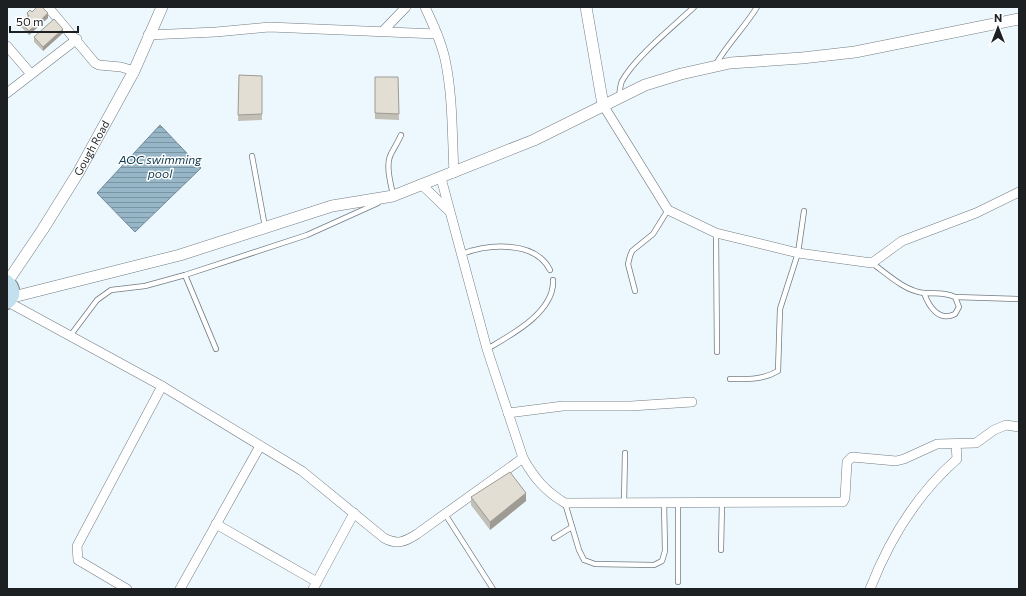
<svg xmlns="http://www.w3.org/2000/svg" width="1026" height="596" viewBox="0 0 1026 596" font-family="Commissioner,sans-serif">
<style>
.water{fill:url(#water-rules);stroke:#728996}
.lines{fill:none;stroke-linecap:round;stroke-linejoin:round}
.service-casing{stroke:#737c82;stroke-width:6}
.minor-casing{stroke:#737c82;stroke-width:10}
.tertiary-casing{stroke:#737c82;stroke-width:12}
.secondary-casing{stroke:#737c82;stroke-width:14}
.service{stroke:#fff;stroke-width:4.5}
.minor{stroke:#fff;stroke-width:9}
.tertiary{stroke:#fff;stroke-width:11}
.secondary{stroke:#c2e0ee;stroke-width:12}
.wall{fill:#c2bfb6}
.shaded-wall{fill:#9e9b94}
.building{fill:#e2ded4;stroke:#9e9b94}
.labels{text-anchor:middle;stroke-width:3;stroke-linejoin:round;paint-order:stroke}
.street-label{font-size:11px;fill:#1d2023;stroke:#fff}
.water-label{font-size:12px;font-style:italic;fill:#0b374b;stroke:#fff}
</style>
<defs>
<pattern id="water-rules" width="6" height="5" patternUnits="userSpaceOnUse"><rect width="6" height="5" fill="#97b6c7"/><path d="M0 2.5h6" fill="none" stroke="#7b94a1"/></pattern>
</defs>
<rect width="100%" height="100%" fill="#edf8fe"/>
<path class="water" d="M160,125L201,168L135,232L97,193Z"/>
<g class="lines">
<defs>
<g id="service">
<path d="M716,64C728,43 745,27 757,7"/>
<path d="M619,96C620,91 620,85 622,81C636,56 673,27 694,7"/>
<path d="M252,156L265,227"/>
<path d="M393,195C391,184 385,165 391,154C394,148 398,142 401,135"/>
<path d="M716,233L717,352"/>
<path d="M462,254C488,244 535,240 550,270"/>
<path d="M872,263C887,274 905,291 924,293C936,294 944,292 955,297L1019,299"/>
<path d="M185,275L216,349"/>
<path d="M635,291L628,264L630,256L632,251L653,234L668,210"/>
<path d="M924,293C929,307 939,322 955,314L959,307L955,297"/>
<path d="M70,336L97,300L111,290L145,286L185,275L307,235L378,203"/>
<path d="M487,349C511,335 555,312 553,280"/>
<path d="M730,379C747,379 763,380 778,371L780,309L798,253L804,211"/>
<path d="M678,501V582"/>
<path d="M624,502L625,453"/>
<path d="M565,503L579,550L584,560L595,564L654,565L662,561L665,551L664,502"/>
<path d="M445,514L493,589"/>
<path d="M554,538L572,527"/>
<path d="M721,550L722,502"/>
</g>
<g id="minor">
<path d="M48,7L95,63L99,65L121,67L134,71"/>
<path d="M425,7C433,24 441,41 445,59C453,96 452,135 454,173"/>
<path d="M384,30L406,7"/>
<path d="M148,35L216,32L269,27L437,34"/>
<path d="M7,46L31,74"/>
<path d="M7,93L77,39"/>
<path d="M603,105L668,210L716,233L798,253L872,263L902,241L976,213L1019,192"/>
<path d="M421,184L449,211"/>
<path d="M8,302L162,386L302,471L384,538C397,545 405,542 417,534L523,458L487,349L441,178"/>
<path d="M508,413L563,406H631L692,402"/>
<path d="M523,458C534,478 545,491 565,503L843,502L845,498L847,462L852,457L896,461L904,459L937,444L976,443L994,430L1006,425L1019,427"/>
<path d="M216,524L317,582"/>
<path d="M127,589L78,560L77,546L162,386"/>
<path d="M180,589L260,446"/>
<path d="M313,589L354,513"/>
<path d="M870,589C889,540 917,494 957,459L956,444"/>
</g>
<g id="tertiary">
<path d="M586,7L603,105"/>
<path id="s1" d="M8,281L43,229L78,173L134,71L162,7"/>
<path d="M13,297L180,255L332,206L393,196L534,140L645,85L681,74L730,63L802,58L855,52L1019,19"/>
</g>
<path id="secondary" d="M7,281C15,287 16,297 7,303"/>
</defs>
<use href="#service" class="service-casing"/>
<use href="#minor" class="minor-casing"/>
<use href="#tertiary" class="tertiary-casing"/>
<use href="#secondary" class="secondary-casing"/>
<use href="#service" class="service"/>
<use href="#minor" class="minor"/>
<use href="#tertiary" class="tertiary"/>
<use href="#secondary" class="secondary"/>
</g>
<g class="wall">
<path d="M32,12L48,18L29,35L21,27V23L27,18V13Z"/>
<path d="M63,33L43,51L34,42V37Z"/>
<path d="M239,75L262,76V120L238,121Z"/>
<path d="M375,77H398L399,120L375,119Z"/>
<path d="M471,497L526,501L490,530L471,505Z"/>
</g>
<g class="shaded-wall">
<path d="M48,13V18L29,35V31Z"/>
<path d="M63,29V33L43,51V47Z"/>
<path d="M526,493V501L490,530V522Z"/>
</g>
<g class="building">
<path d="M37,7H42L48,13L29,31L21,23L29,16L27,13L30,10L32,12Z"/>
<path d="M54,19L63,29L43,47L34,37Z"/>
<path d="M239,75L262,76V114L238,115Z"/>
<path d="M375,77H398L399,114L375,113Z"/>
<path d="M510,472L526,493L490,522L471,497Z"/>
</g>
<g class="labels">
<g class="street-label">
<text dy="4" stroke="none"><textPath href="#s1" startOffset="157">Gough Road</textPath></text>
</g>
<g class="water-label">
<text x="160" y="164">AOC swimming<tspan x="160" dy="14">pool</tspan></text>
</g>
</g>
<rect width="1026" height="596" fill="none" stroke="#1d2023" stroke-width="16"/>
<g transform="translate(998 28)" stroke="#ffffff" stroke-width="3" paint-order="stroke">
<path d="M0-3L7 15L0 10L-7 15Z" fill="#1d2023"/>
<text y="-6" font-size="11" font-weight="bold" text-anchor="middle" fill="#1d2023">N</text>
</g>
<path d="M10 26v6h68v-6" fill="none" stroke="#1d2023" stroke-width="2"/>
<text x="16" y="26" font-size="12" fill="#1d2023" stroke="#ffffff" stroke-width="3" paint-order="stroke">50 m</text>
</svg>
